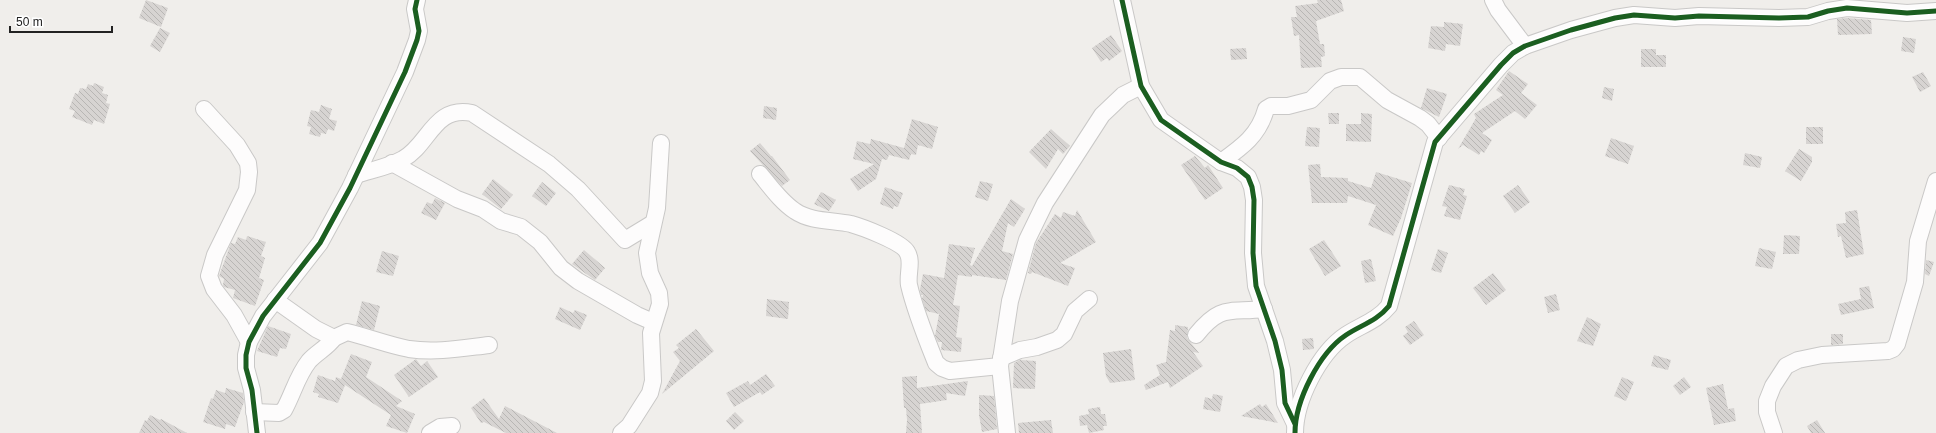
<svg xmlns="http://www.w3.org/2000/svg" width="1936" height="433" viewBox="0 0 1936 433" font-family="Arial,sans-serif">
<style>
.building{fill:url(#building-back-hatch)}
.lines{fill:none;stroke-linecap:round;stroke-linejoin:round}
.minor-casing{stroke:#c9c8c7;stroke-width:18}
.minor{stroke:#fdfcfc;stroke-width:16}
.cycleway-casing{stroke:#fff;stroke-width:8}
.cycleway{stroke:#1b5e20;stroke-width:5}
</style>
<defs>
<pattern id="building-back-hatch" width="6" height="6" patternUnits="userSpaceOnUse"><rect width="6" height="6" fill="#d7d4d2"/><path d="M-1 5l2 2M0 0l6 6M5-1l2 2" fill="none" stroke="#b8b6b4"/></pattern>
</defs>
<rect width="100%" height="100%" fill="#f0eeeb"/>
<g class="building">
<path d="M146,0L168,8L161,27L139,18Z"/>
<path d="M1317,0H1341L1344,11L1316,21L1320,44H1324L1325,56L1321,57L1322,67L1301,68L1299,35L1294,36L1291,17H1297L1295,6L1318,3Z"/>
<path d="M1847,18L1871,20L1872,34L1838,35L1837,19Z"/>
<path d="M1444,22L1463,24L1460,46L1446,44L1445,51L1428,48L1431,26L1444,27Z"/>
<path d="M160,28L170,33L160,52L150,46Z"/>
<path d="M1111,35L1122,51L1109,61L1107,58L1101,62L1092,48Z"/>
<path d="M1903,37L1916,39L1914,53L1901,51Z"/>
<path d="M1246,48L1247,59L1231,60L1230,49Z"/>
<path d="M1641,49H1656V55H1666V67H1641Z"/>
<path d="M1509,71L1528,84L1521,93L1537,105L1525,119L1515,111L1482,133L1492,140L1484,153L1481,151L1479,155L1463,145L1458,149L1476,118L1474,114L1503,95L1496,90Z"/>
<path d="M1923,72L1931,86L1920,92L1912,77Z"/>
<path d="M94,83L104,87L102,93L108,95L106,103L110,104L104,124L94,120L92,125L72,117L75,111L69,109L75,93L78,94L80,88L86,89L88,84L93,86Z"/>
<path d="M1604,87L1614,89L1612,101L1602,98Z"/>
<path d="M1427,88L1447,94L1439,117L1421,108Z"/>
<path d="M321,105L332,109L329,119L337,121L334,131L328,129L326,134L321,133L320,137L309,134L311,127L307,126L311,110L319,112Z"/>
<path d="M764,106L777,108L776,120L763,118Z"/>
<path d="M1328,113H1339V124H1329Z"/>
<path d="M1361,113L1372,114L1371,142L1346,141V124H1361Z"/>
<path d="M912,119L938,127L932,149L918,145L916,155L911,154L909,160L889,155L887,160L882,159L876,179L858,191L850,179L874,164L853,159L857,141L870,144L871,139L904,148Z"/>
<path d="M1307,127L1320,128L1319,147L1305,146Z"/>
<rect x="1806" y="127" width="17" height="17"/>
<path d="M1051,129L1070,146L1063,154L1058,149L1046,169L1029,152Z"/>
<path d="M1611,138L1634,146L1628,164L1605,156Z"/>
<path d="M760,143L771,156H772L790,180L782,186L750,151Z"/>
<path d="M1799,149L1812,157V162L1801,181L1785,171Z"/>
<path d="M1745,153L1762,157L1760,168L1743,165Z"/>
<path d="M1195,156L1205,168L1208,165L1223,188L1205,200L1181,165Z"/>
<path d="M1320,164L1321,177L1348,178V181L1371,188L1376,172L1412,183L1401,218L1393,236L1368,225L1376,205L1348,196L1347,203H1312L1308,165Z"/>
<path d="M493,179L513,195L501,209L482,194Z"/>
<path d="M980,181L993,184L988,201L975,197Z"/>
<path d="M542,182L556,193L546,206L532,196Z"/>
<path d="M1449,185L1465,189L1463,195L1467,196L1460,220L1444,216L1447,207L1442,206Z"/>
<path d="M1518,185L1530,202L1515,213L1503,196Z"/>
<path d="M885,187L903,193L898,207L894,206L893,209L880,204Z"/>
<path d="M821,192L836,200L829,211L814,204Z"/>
<path d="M435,198L445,203L436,220L421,213L427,202L432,204Z"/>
<path d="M1011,199L1025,209L1014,227L1008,223L1002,251L1013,254L1006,280L972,275V277L958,275L953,305L960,306L956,337L962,338L961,352L941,350L942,342H938L935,336L939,314L926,311L922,299L923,295H921L920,289L923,274L944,278L949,244L975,248L970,265L972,266Z"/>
<path d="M1077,210L1096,242L1060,263L1075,268L1068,286L1032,272L1031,274L1028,273L1036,243L1055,214L1061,218L1063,212L1075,216Z"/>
<path d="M1857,210L1864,254L1846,258L1841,236L1838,237L1836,224L1846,223L1845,212Z"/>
<path d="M1784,235L1800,236L1799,254H1783Z"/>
<path d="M247,236L266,242L261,256L265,258L259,278L264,280L255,306L233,298L235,290L224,287L223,285L224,279L219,276L231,243L235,244L238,237L246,240Z"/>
<path d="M1324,240L1341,266L1325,276L1309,249Z"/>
<path d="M1759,248L1776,252L1772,269L1755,266Z"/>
<path d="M1438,249L1448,253L1441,273L1431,270Z"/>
<path d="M584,250L605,268L595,280L572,264Z"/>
<path d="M382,251L399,256L393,276L376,272Z"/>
<path d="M1371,259L1376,281L1365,283L1361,261Z"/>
<path d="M1926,260L1934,262L1929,276L1925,274Z"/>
<path d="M1493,273L1506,290L1486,305L1473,288Z"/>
<path d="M1869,286L1874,308L1841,315L1838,304L1861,299L1859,288Z"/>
<path d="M1556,294L1560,310L1548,313L1544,297Z"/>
<path d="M767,299L789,302L788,319L766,316Z"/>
<path d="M362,301L380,306L374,330L356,325Z"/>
<path d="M560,307L573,313L575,310L587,315L580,330L555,319Z"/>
<path d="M1587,317L1601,324L1593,346L1577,341Z"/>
<path d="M1414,321L1424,335L1410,345L1403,336L1408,332L1405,327Z"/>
<path d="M1175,325L1188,327L1187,338L1199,353L1193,352L1203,366L1170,388L1168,382L1146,390L1144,385L1160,375L1156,365L1166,362L1170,330L1175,331Z"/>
<path d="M268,326L291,334L286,349L280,348L277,357L257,351Z"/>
<path d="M696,329L714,351L662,394L680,361L673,352L679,348L676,345Z"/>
<path d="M1831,334H1843V344L1831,345Z"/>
<path d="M1313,338L1314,349L1303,350L1302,339Z"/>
<path d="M1131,349L1135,380L1110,383L1106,376L1103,353Z"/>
<path d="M351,354L372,362L366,377L402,401L396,406L415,414L407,433L386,426L391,415L345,385L338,403L318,397L319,394L313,392L318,375L335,381L336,377L341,379Z"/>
<path d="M1654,355L1671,360L1668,370L1651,366Z"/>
<path d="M416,359L421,366L427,361L438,377L409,397L394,375Z"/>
<path d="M1020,360L1036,361L1035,389L1013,388L1014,363Z"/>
<path d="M766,374L775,386L762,395L760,392L734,407L726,393L748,381L750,385Z"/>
<path d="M917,376V388L968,381L965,396L946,393L947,400L920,404L922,433H906L907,420L906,408H904L902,377Z"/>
<path d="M1622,377L1634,382L1626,401L1614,396Z"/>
<path d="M1684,377L1691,387L1680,395L1673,386Z"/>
<path d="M1723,384L1728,409L1734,408L1736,421L1714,425L1706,388Z"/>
<path d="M226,388L243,393L244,402L235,427L226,424L225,429L203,422L211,398L213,399L216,390L225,393Z"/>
<path d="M1213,394L1223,396L1220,412L1203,409L1205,397L1212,399Z"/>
<path d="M979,395L994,396L997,429L982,432L979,415Z"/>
<path d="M484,398L499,419L505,406L557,433H506L484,422L481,423L471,408Z"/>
<path d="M1260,404L1262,407L1266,404L1278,423L1241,416Z"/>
<path d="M1100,407L1101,414H1105L1107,426H1103L1104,430L1089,433L1087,425L1080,426L1079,416L1089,414L1088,409Z"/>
<path d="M735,412L744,421L734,430L726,421Z"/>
<path d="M150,415L160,420L161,419L187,433H139L145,420L147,421Z"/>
<path d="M1051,420L1053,433H1019L1018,423Z"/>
<path d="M1817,420L1825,433H1811L1807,426Z"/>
</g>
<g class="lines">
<defs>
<g id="minor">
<path d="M1122,0L1141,86L1161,120L1221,162L1237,168L1248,177L1252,187L1254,200L1253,253L1256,286L1275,341L1282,370L1285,403L1295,424"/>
<path d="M1493,0L1498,10L1525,46"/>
<path d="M204,109L237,145L248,163L249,172L247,190L215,255L209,276L214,289L234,315L249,342"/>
<path d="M1221,162C1242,147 1259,135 1266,109L1271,106H1288L1311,100L1330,81L1341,77H1360L1387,100L1420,118L1428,124L1439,138"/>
<path d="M392,163L457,199L483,209L501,221L521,227L540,242L561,268L578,281L637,315L653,322"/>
<path d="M760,174C770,186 781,202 795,211C811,222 833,220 851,224C862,227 902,242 907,252C913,261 907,275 909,285C915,311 926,338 936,363L942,368L950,371L1000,366"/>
<path d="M356,175C371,170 389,167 403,159C429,145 434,105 472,113L549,164L578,189L625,240L653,223"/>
<path d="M275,300L316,329L334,338L347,332C368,337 388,345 409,349C436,353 463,348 489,345"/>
<path d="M1196,335C1221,304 1229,313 1264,309"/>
<path d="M1001,358L1020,350L1037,347L1057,340L1064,334L1075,311L1089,299"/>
<path d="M254,412L279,413L284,410C293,394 297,376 309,361C317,352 327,348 334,338"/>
<path d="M257,433L252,390L246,368V355L249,342L263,316L320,243L350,188L405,72L417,40L419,31L415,9L417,0"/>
<path d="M430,433L440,427L452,426"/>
<path d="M621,433L629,426L650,393L653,381L651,333L660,304L659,293L650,273L647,253L657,208L661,143"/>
<path d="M1007,433L1000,366L1010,301L1027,240L1045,203L1102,115L1123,95L1141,86"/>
<path d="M1295,433C1295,401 1319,353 1346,335C1361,325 1377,321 1389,306L1435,142L1501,65L1513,53L1525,46L1571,30L1615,18L1634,15L1675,18L1699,16L1779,18L1808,17L1828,11L1847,8L1907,13L1936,11"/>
<path d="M1774,433L1767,412V401L1773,386L1786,366L1798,360L1822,355L1888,351L1893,349L1897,344L1915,282L1918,241L1936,181"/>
</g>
</defs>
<use href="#minor" class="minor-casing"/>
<use href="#minor" class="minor"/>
<defs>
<g id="cycleway">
<path d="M1122,0L1141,86L1161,120L1221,162L1237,168L1248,177L1252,187L1254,200L1253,253L1256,286L1275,341L1282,370L1285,403L1295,424"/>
<path d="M257,433L252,390L246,368V355L249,342L263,316L320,243L350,188L405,72L417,40L419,31L415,9L417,0"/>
<path d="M1295,433C1295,401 1319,353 1346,335C1361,325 1377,321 1389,306L1435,142L1501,65L1513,53L1525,46L1571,30L1615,18L1634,15L1675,18L1699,16L1779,18L1808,17L1828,11L1847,8L1907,13L1936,11"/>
</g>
</defs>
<use href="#cycleway" class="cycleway-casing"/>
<use href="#cycleway" class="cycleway"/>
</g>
<path d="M10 26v6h102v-6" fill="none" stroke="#222222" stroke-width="2"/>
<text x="16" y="26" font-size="12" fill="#222222" stroke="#ffffff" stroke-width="3" paint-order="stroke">50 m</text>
</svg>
